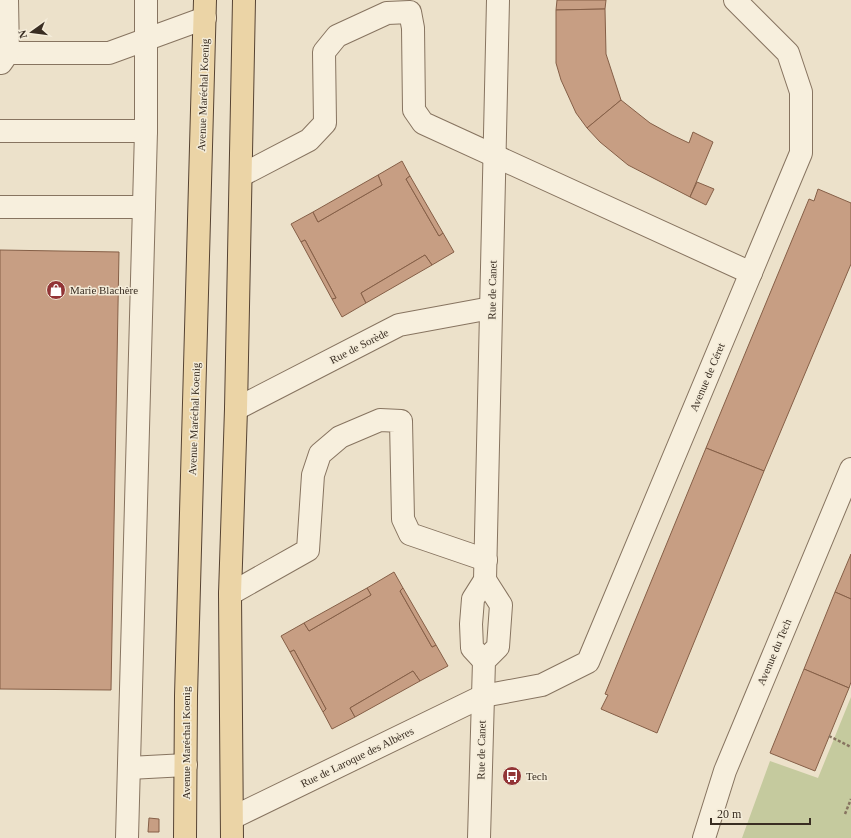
<svg xmlns="http://www.w3.org/2000/svg" width="851" height="838" viewBox="0 0 851 838" font-family="'Times New Roman',serif">
<style>
.green{fill:#c5ca9e}
.building{fill:#c79e83;stroke:#855f47}
.lines{fill:none;stroke-linecap:round;stroke-linejoin:round}
.minor-casing{stroke:#877460;stroke-width:24}
.major-casing{stroke:#564333;stroke-width:24}
.path{stroke:#877460;stroke-width:2.5;stroke-dasharray:3 2;stroke-linecap:butt}
.minor{stroke:#f7efdd;stroke-width:22}
.major{stroke:#ebd4a6;stroke-width:22}
.labels{text-anchor:middle;stroke-width:3;stroke-linejoin:round;paint-order:stroke}
.street-label{font-size:11px;fill:#392d22;stroke:#f4ecd9}
.poi-label{font-size:11px;fill:#392d22;stroke:#f4ecd9;text-anchor:start}
</style>
<rect width="100%" height="100%" fill="#ece1ca"/>
<path class="green" d="M851,697V838H742L770,761L818,778Z"/>
<g class="building">
<path d="M557,0H606L605,9L556,10Z"/>
<path d="M605,9L606,54L621,100L587,128L576,113L561,80L556,63V10Z"/>
<path d="M621,100L650,123L672,135L689,143L693,132L713,142L690,197L628,165L600,142L587,128Z"/>
<path d="M402,161L410,176L406,179L439,236L443,233L454,252L432,265L425,255L361,293L366,303L342,317L332,299L336,298L305,240L301,242L291,224L313,212L318,222L382,185L378,175Z"/>
<path d="M378,175L382,185L318,222L313,212Z"/>
<path d="M410,176L443,233L439,236L406,179Z"/>
<path d="M697,182L714,189L706,205L690,197Z"/>
<path d="M818,189L851,203V264L764,471L706,448L809,199L814,201Z"/>
<path d="M305,240L336,298L332,299L301,242Z"/>
<path d="M0,250L119,252L111,690L0,689Z"/>
<path d="M425,255L432,265L366,303L361,293Z"/>
<path d="M706,448L764,471L657,733L601,709L608,695L605,694Z"/>
<path d="M851,554V599L835,592Z"/>
<path d="M394,572L403,588L400,591L432,647L436,645L448,666L420,681L413,671L350,708L355,717L332,729L323,712L326,709L294,650L290,652L281,636L304,623L309,631L371,595L367,588Z"/>
<path d="M367,588L371,595L309,631L304,623Z"/>
<path d="M403,588L436,645L432,647L400,591Z"/>
<path d="M835,592L851,599V682L849,688L804,669Z"/>
<path d="M294,650L326,709L323,712L290,652Z"/>
<path d="M804,669L849,688L815,771L770,753Z"/>
<path d="M413,671L420,681L355,717L350,708Z"/>
<path d="M149,818L159,819V832H148Z"/>
</g>
<g class="lines">
<defs>
<g id="minor">
<path d="M0,48L8,53H109L205,18"/>
<path d="M1,63L8,53L7,0"/>
<path d="M0,131H146"/>
<path d="M242,175L309,140L325,123L324,52L337,36L387,13L410,12L413,28L414,110L423,123L751,273"/>
<path d="M0,207H144"/>
<path d="M236,409L399,325L491,308"/>
<path d="M230,594L308,550L313,475L320,454L340,437L380,420L401,421L403,519L410,534L486,560"/>
<path d="M484,661L472,648L471,624L473,599L485,580L498,0"/>
<path d="M129,768L186,765"/>
<path d="M232,818L483,696L542,685L588,662L801,153V92L788,53L735,0"/>
<path d="M127,838L146,131V0"/>
<path d="M479,838L484,661L498,647L501,605L485,580"/>
<path d="M704,838L725,771L851,469"/>
</g>
<g id="major">
<path d="M185,838L186,696L205,0"/>
<path d="M232,838L230,594L236,409L244,0"/>
</g>
</defs>
<use href="#minor" class="minor-casing"/>
<use href="#major" class="major-casing"/>
<g class="path">
<path d="M829,736L851,747"/>
<path d="M845,814L851,799"/>
</g>
<use href="#minor" class="minor"/>
<use href="#major" class="major"/>
</g>
<defs>
<symbol id="shop-disc" viewBox="-11 -11 22 22"><circle r="9.5" fill="#923436" stroke="#f4ecd9"/><path d="M-5-2.5h2.3a2.7 3.5 0 0 1 5.4 0H5L5.5 6h-11ZM-1.5-2.5h3a1.5 2.3 0 0 0-3 0Z" fill="#fff"/></symbol>
<symbol id="bus-disc" viewBox="-11 -11 22 22"><circle r="9.5" fill="#923436" stroke="#f4ecd9"/><path d="M-5-6H5V4H4V6H2V4H-2V6H-4V4H-5ZM-3.5-4V0h7V-4ZM-3.5 1.2v1.5H-2V1.2ZM2 1.2v1.5H3.5V1.2Z" fill="#fff"/></symbol>
</defs>
<g fill-rule="evenodd">
<use href="#shop-disc" x="45" y="279" width="22" height="22"/>
<use href="#bus-disc" x="501" y="765" width="22" height="22"/>
</g>
<g class="labels">
<g class="street-label">
<text transform="translate(203 95) rotate(-88)" y="4">Avenue Maréchal Koenig</text>
<text transform="translate(492 290) rotate(-89)" y="4">Rue de Canet</text>
<text transform="translate(359 346) rotate(-27)" y="4">Rue de Sorède</text>
<text transform="translate(707 377) rotate(-67)" y="4">Avenue de Céret</text>
<text transform="translate(194 419) rotate(-88)" y="4">Avenue Maréchal Koenig</text>
<text transform="translate(774 652) rotate(-67)" y="4">Avenue du Tech</text>
<text transform="translate(186 743) rotate(-90)" y="4">Avenue Maréchal Koenig</text>
<text transform="translate(481 750) rotate(-89)" y="4">Rue de Canet</text>
<text transform="translate(357 757) rotate(-26)" y="4">Rue de Laroque des Albères</text>
</g>
<g class="poi-label">
<text x="70" y="294">Marie Blachère</text>
<text x="526" y="780">Tech</text>
</g>
</g>
<g transform="translate(32 32) rotate(256)" stroke="#f4ecd9" stroke-width="3" paint-order="stroke">
<path d="M0-3L7 15L0 10L-7 15Z" fill="#392d22"/>
<text y="-6" font-size="11" font-weight="bold" text-anchor="middle" fill="#392d22">N</text>
</g>
<path d="M711 818v6h99v-6" fill="none" stroke="#392d22" stroke-width="2"/>
<text x="717" y="818" font-size="12" fill="#392d22" stroke="#f4ecd9" stroke-width="3" paint-order="stroke">20 m</text>
</svg>
